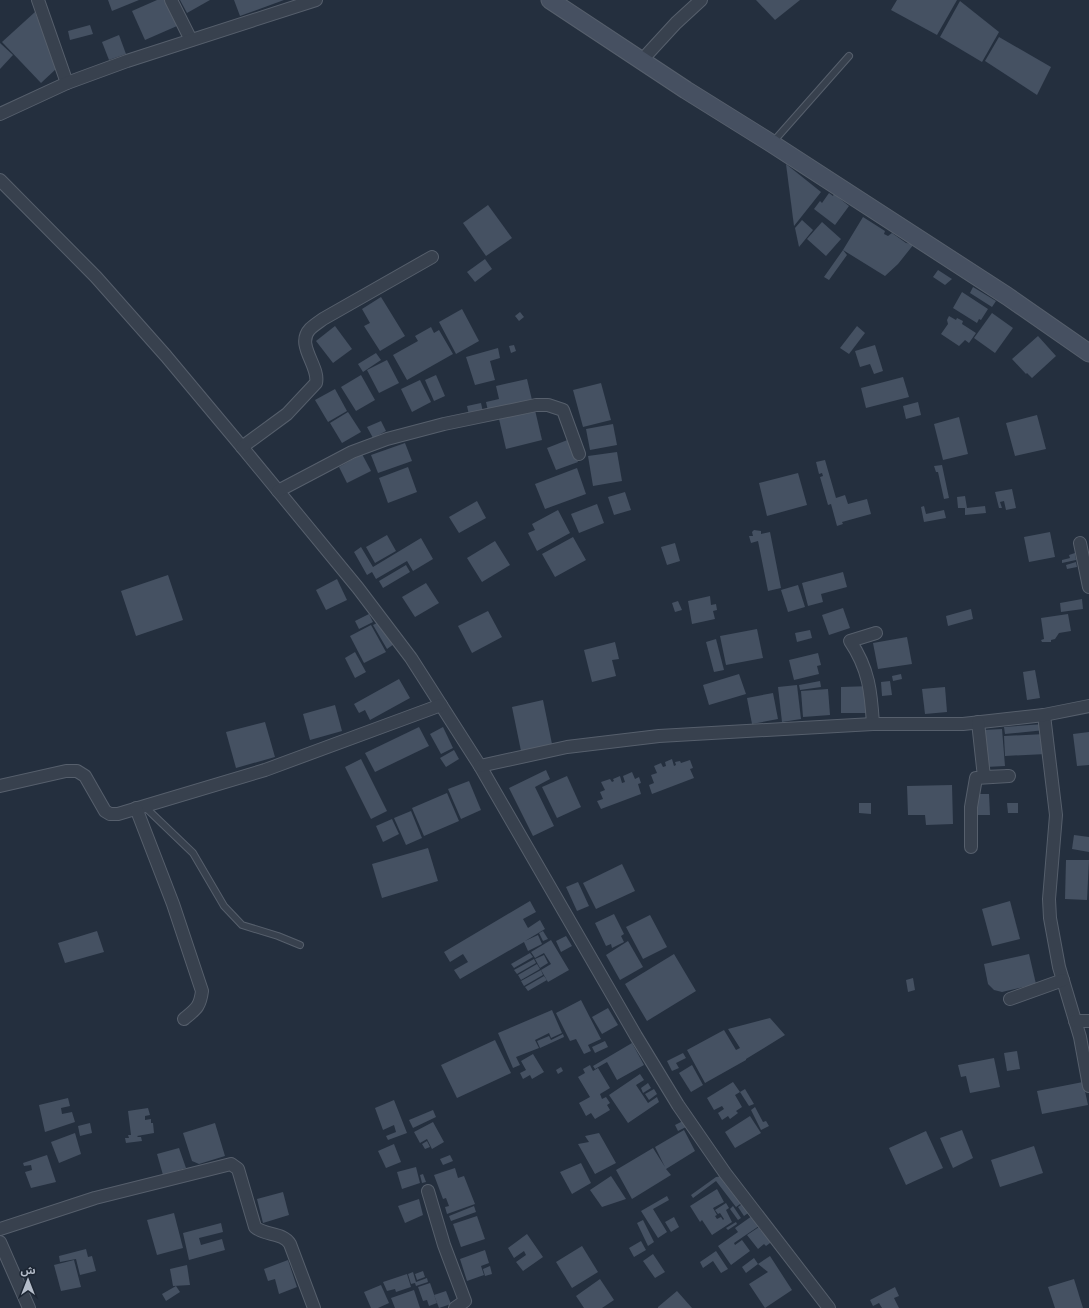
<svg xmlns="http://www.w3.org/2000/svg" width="1089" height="1308" viewBox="0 0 1089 1308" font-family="'Archivo Narrow','Noto Sans Arabic',sans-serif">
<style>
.building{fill:#455162}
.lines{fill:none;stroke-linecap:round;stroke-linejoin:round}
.service-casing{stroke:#565f6c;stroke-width:8}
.minor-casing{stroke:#565f6c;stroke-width:14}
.secondary-casing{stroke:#565f6c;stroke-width:19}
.service{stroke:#38414e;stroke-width:6}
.minor{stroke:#38414e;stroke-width:12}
.secondary{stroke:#465061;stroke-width:17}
</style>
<rect width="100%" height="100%" fill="#242f3e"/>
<g class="building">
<path d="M108,0H139L112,11Z"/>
<path d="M157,0H166L177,26L145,40L132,11Z"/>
<path d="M180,0H210L187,13Z"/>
<path d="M234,0H284L240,16Z"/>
<path d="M756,0H800L775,20Z"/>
<path d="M897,0H957L937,35L891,10Z"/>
<path d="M960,1L999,32L982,62L940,37Z"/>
<path d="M35,12L57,68L41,83L2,42Z"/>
<path d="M90,25L93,34L70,40L68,31Z"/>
<path d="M119,35L126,54L109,60L102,42Z"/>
<path d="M999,37L1051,67L1037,95L985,61Z"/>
<path d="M0,43L13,55L0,69Z"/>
<path d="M786,164L821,192L794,226Z"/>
<path d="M829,193L833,196L834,194L849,206L835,225L814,209L820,201L822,203Z"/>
<path d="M488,205L512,238L486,256L463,223Z"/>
<path d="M863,217L885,231L884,234L888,236L892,233L906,243L914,244L898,264L885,276L843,250L847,255L829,280L824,277L843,250Z"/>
<path d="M802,220L813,230L799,247L795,228Z"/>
<path d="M822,222L841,239L826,256L807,239Z"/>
<path d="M485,259L492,269L475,282L467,272Z"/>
<path d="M938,270L952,279L945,285L933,277Z"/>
<path d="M973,287L996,301L992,307L970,293Z"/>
<path d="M962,292L988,309L981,320L979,319L977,323L953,308Z"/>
<path d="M381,297L405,336L380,351L364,326L370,323L362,309Z"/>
<path d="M462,309L479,341L456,354L439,322Z"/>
<path d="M520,312L524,317L519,321L515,316Z"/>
<path d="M992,313L1013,328L995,353L974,338Z"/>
<path d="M949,316L956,320L957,318L963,321L962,324L976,333L969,343L965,340L959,346L941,334L948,324L947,320Z"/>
<path d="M335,326L352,349L333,363L316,341Z"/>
<path d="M857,326L865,333L849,354L840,348Z"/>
<path d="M431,327L434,333L439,330L453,354L407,380L393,355L418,341L415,336Z"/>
<path d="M1038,336L1056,356L1032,378L1027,373L1026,374L1012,359Z"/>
<path d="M514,345L516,351L511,353L509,346Z"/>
<path d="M875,345L883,371L874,374L870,364L860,367L855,351Z"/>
<path d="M498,348L500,358L490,361L495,380L475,385L466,357Z"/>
<path d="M376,353L381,360L363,372L358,364Z"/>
<path d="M387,360L399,383L379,393L367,370Z"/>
<path d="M361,375L375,400L356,411L341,387Z"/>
<path d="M436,375L445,396L434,401L425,380Z"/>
<path d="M903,377L909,397L866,408L861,388Z"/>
<path d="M527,379L532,400L488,411L486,402L499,399L496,386Z"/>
<path d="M420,380L431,402L412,412L401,389Z"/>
<path d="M601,383L611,420L583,427L573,390Z"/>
<path d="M335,389L347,411L328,422L315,400Z"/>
<path d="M918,402L921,415L906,419L903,406Z"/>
<path d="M481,403L483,412L469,415L467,406Z"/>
<path d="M535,410L542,440L506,449L499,419Z"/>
<path d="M348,412L361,432L342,443L330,423Z"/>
<path d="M1037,415L1046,449L1015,456L1006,423Z"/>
<path d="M959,417L968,454L943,460L934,424Z"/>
<path d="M381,421L386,431L373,438L367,427Z"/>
<path d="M613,424L617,445L590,450L586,429Z"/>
<path d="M570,439L578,462L556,470L547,448Z"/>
<path d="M405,443L412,461L378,473L371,455Z"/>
<path d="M617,452L622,481L593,486L588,456Z"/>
<path d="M362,454L371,471L347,483L339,467Z"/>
<path d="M825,460L836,498L845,495L848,504L867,499L871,514L842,522L843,524L837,526L831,504L828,505L820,477L823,476L822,473L819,474L816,462Z"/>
<path d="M942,465L949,498L944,499L938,472H936L934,466Z"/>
<path d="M408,467L417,492L388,503L379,478Z"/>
<path d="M577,468L586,494L545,509L535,484Z"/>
<path d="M798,473L807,505L767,516L759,483Z"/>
<path d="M1012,489L1016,508L1006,510L1004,501L1000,502L1002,508H999L995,492Z"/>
<path d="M625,492L631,510L614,515L608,497Z"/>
<path d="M965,496L967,508L985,506L986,513L965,515V508H958L957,497Z"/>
<path d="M477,501L486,518L459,533L449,517Z"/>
<path d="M597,504L604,523L579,533L571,514Z"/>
<path d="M924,506L926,514L944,510L946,518L924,522L921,507Z"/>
<path d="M558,510L570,533L537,551L528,533L535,530L532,524Z"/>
<path d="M754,530L761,531V534L770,532L781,588L768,591L758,541L751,543L749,536H753L752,532Z"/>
<path d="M1050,532L1055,557L1029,562L1024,537Z"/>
<path d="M387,535L396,551L375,563L366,547Z"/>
<path d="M573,537L586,560L555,577L542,554Z"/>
<path d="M421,538L433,559L413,571L407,561L376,579L372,572L367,575L354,552L361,547L373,567Z"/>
<path d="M495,541L510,565L482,582L467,558Z"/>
<path d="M675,543L680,561L667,565L661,547Z"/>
<path d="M1075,553L1076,560L1062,563V560L1070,558L1069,555Z"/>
<path d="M1076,562L1077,567L1067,569L1066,565Z"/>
<path d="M406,565L410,572L383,588L379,581Z"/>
<path d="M843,572L847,587L821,594L823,602L808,606L802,583Z"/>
<path d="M168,575L183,620L136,636L121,591Z"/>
<path d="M337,579L347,600L326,610L316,590Z"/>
<path d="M426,583L439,603L415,617L402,597Z"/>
<path d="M798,585L805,607L788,612L781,590Z"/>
<path d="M710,596L711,605L716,604L717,610L713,611L715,619L692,624L688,601Z"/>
<path d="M1082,599L1083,609L1061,612L1060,603Z"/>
<path d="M678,601L682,610L675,612L672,603Z"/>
<path d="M843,608L850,628L829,635L822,615Z"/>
<path d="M971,609L973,619L948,626L946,616Z"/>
<path d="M488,611L502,637L472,653L458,626Z"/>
<path d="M369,614L373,622L359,629L355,621Z"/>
<path d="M1068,614L1071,631L1059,633L1055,639L1051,640V642H1042L1041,640L1044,639L1041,618Z"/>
<path d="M381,621L394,644L387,649L373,625Z"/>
<path d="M371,625L386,652L364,663L350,636Z"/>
<path d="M757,629L763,658L726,665L720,636Z"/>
<path d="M810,630L812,638L797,642L795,633Z"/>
<path d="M907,637L912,664L878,669L873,643Z"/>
<path d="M716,639L724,670L714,672L706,642Z"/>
<path d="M615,642L619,659L612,660L616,676L592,682L584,650Z"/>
<path d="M355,652L366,672L355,678L345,658Z"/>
<path d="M818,653L821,665L817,666L819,674L794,680L789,660Z"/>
<path d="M1035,670L1040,698L1027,700L1023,672Z"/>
<path d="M739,674L746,694L709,705L703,685Z"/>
<path d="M901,674L902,679L893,681L892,676Z"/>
<path d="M399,679L410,698L370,720L365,710L359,713L354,704Z"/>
<path d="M820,681L821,687L800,690L799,685Z"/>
<path d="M890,681L892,695L882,696L881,682Z"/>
<path d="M797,685L801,719L782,722L778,687Z"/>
<path d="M872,686L873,713H841V687Z"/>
<path d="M945,687L947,712L925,714L922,689Z"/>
<path d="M828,689L830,715L803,717L801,691Z"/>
<path d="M773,693L778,719L752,724L747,698Z"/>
<path d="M543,700L552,744L521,751L512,707Z"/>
<path d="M335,705L342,731L310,740L303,714Z"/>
<path d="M265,722L275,757L236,768L226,732Z"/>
<path d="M1044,724L1045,730L1005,734L1004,727Z"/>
<path d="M419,727L429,746L375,772L365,753Z"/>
<path d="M443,727L453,748L441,754L430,734Z"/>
<path d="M1002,729L1005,766L986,767L983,730Z"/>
<path d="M1089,732V765L1077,766L1073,734Z"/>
<path d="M1045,734L1046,754L1005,756L1004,736Z"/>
<path d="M454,750L459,759L446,767L440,758Z"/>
<path d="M361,759L387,811L371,819L345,767Z"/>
<path d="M672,759L674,766L676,765L675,762L680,761L681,763L690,760L693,768L690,769L694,778L652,794L649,785L654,783L651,775L657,773L654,766L661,763L663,767L666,766L665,762Z"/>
<path d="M546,770L550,779L535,787L554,826L533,836L509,788Z"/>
<path d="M632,772L635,779L639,777L641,783L638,784L641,794L601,809L597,801L603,799L600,792L605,790L601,782L610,779L612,782L614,781L613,779L620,776L622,783L625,782L623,776Z"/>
<path d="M567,776L581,807L557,818L542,787Z"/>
<path d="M469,781L481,810L461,819L448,789Z"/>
<path d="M952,785L953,824L926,825L925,815H908L907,786Z"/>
<path d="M447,793L459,821L424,836L412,808Z"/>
<path d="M978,794H989L990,815H978Z"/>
<path d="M859,803H871V814L859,813Z"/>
<path d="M1007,803H1018V813H1008Z"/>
<path d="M411,811L422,838L406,845L394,818Z"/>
<path d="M392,819L399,834L383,842L376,826Z"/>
<path d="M1074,835L1089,837V852L1072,849Z"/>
<path d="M428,848L438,881L382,898L372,864Z"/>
<path d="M1066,860H1089L1087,900L1065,899Z"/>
<path d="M622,864L635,891L596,909L583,883Z"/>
<path d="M578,882L589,906L577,911L566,887Z"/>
<path d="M530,901L536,912L523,919L528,928L540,920L545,929L525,941L538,935L542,944L528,951L524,942L460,979L454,970L468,962L463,954L450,962L444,952Z"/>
<path d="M1010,901L1020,939L992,946L982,909Z"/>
<path d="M614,914L624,934L621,936L624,942L612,948L611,944L606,946L595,923Z"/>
<path d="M650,915L667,947L643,959L626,927Z"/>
<path d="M97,931L104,952L65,963L58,943Z"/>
<path d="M543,931L548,939L543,941L539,933Z"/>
<path d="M566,936L572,946L561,952L556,941Z"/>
<path d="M551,940L569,970L548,982L541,970L551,964L544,953L535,958L531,952Z"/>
<path d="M628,941L643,967L620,980L606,955Z"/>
<path d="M530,953L533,957L514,968L511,964Z"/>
<path d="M674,954L696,991L647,1021L625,984Z"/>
<path d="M1029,954L1036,984L1002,992L994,990L988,984L984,964Z"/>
<path d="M544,955L548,963L540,968L535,959Z"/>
<path d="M534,959L536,963L517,974L514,970Z"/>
<path d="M537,964L540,969L521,980L518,975Z"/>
<path d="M541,970L543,975L524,986L521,981Z"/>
<path d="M544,976L547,980L528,991L525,987Z"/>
<path d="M913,978L915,990L908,992L906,980Z"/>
<path d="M581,1000L601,1039L588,1045L591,1051L584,1054L576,1039L570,1041L556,1013Z"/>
<path d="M608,1008L618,1025L602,1034L592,1017Z"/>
<path d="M552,1010L562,1033L551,1038L549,1033L535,1040L539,1048L516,1057L520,1065L513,1068L498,1033Z"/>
<path d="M770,1018L785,1035L746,1059V1060L705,1083L687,1050L724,1030L736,1050L740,1048L728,1029Z"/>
<path d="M563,1034L564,1037L540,1048L537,1041L549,1036L551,1040Z"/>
<path d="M495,1040L511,1073L457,1098L441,1065Z"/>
<path d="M605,1041L608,1047L595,1053L592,1047Z"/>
<path d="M632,1043L644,1065L617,1080L607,1062L595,1069L593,1066Z"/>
<path d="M1017,1051L1020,1069L1007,1071L1004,1053Z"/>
<path d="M683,1053L686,1058L676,1063L679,1068L672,1071L667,1061Z"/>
<path d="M533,1054L544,1072L532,1079L530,1075L523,1079L520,1073L526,1070L521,1061Z"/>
<path d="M994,1058L1000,1087L970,1093L966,1076L961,1077L958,1065Z"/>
<path d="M590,1065L593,1071L598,1068L610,1088L600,1094L602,1099L606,1097L610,1103L607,1105L610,1110L595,1119L591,1113L586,1116L579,1103L590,1097L578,1077L585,1073L583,1069Z"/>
<path d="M692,1065L703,1085L691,1092L679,1073Z"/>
<path d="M561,1067L563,1071L558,1074L556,1070Z"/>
<path d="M640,1074L644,1080L636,1085L648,1103L657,1097L659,1102L628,1123L609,1095Z"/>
<path d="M733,1082L740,1092L735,1095L742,1107L736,1111L738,1113L730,1119L728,1116L722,1120L718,1113L724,1109L722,1106L714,1110L707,1098Z"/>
<path d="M1083,1082L1088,1105L1042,1114L1037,1091Z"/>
<path d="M648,1083L651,1088L643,1093L641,1088Z"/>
<path d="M654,1089L657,1094L649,1100L645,1094Z"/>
<path d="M745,1089L754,1104L749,1106L740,1092Z"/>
<path d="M68,1098L70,1106L61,1108L62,1114L72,1112L75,1122L45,1132L39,1105Z"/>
<path d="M394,1100L407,1133L388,1140L386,1136L396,1132L394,1125L383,1130L375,1108Z"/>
<path d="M755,1107L763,1122L766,1121L769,1126L761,1130L751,1110Z"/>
<path d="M148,1108L150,1115L145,1116V1120L151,1119V1123H153L154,1133L137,1136L138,1137H141L142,1141L126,1143L125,1138H129L128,1135H131L128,1111Z"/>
<path d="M433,1110L436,1117L413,1128L409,1120Z"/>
<path d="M750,1116L761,1133L735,1148L725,1132Z"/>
<path d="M685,1120L688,1126L678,1131L675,1125Z"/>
<path d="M433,1122L444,1142L432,1149L427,1139L420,1143L414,1132Z"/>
<path d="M90,1123L92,1133L80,1136L78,1126Z"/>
<path d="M215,1123L225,1156L199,1164L192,1161L183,1133Z"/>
<path d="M684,1130L695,1151L666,1169L671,1175L632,1199L616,1170L653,1148L665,1167L655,1147Z"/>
<path d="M962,1130L973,1158L953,1168L940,1138Z"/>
<path d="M926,1131L943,1168L906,1185L889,1148Z"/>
<path d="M75,1133L81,1154L59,1163L51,1142Z"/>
<path d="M599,1133L616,1163L595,1174L578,1144L589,1142L585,1136Z"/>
<path d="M427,1141L430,1147L425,1149L422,1144Z"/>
<path d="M394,1144L401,1162L386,1168L378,1151Z"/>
<path d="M1034,1146L1043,1173L1000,1187L991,1160Z"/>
<path d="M179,1148L186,1168L163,1175L157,1154Z"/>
<path d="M47,1155L56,1182L31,1188L25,1172L32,1170L31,1165L24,1166L23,1163Z"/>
<path d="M450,1155L453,1161L443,1165L440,1159Z"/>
<path d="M581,1163L591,1183L572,1194L560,1172Z"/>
<path d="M416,1167L420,1183L402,1189L397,1172Z"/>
<path d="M455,1168L458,1178L464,1176L475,1204L447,1214L445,1207L449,1206L446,1198L443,1199L434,1175Z"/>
<path d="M423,1174L426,1182L422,1183L420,1175Z"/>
<path d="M611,1176L626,1199L602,1207L590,1190Z"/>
<path d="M724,1176L743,1202L736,1207L716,1181L693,1198L691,1195L716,1177Z"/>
<path d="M717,1189L724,1202L713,1208L717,1215L715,1216L717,1219L721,1217L723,1220L724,1219L720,1213L718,1214L715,1210L726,1203L729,1208L726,1210L732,1222L712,1235L702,1220L700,1222L690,1206Z"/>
<path d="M283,1192L289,1215L263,1223L257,1199Z"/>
<path d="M667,1196L669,1200L653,1209L667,1232L658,1238L641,1211Z"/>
<path d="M419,1199L423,1215L405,1223L398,1206Z"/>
<path d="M745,1202L751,1211L744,1216L738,1207Z"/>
<path d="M474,1206L476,1212L451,1221L449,1216Z"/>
<path d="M733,1206L741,1218L738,1220L730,1209Z"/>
<path d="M174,1213L183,1248L157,1255L147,1220Z"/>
<path d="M477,1216L485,1239L461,1247L453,1224Z"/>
<path d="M752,1216L759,1226L734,1243L735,1245L742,1240L750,1251L731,1265L718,1246L738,1232L735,1228Z"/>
<path d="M674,1217L679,1227L671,1232L665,1222Z"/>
<path d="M643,1220L654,1242L648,1246L637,1223Z"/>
<path d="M736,1222L737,1224L728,1230L726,1228Z"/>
<path d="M221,1223L223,1232L199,1238L201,1245L222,1239L225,1250L189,1260L183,1233Z"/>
<path d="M759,1227L761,1231L765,1228L774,1240L766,1246L764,1244L758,1249L747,1235Z"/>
<path d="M527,1234L543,1257L523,1271L516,1262L526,1255L524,1251L514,1258L508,1248Z"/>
<path d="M641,1241L646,1250L634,1257L629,1248Z"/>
<path d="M582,1246L598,1272L572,1288L556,1262Z"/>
<path d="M86,1249L88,1257L92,1256L96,1271L80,1275L76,1259L60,1262L59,1256Z"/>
<path d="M485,1250L489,1263L481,1266L484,1275L467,1281L460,1259Z"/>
<path d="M716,1251L728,1269L721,1273L713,1261L703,1268L700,1262Z"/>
<path d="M653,1254L665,1272L655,1278L643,1261Z"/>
<path d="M770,1256L792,1290L765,1308L749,1284L768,1272L758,1264Z"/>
<path d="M754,1258L758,1264L746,1273L742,1267Z"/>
<path d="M74,1260L81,1287L61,1291L54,1265Z"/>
<path d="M288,1260L297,1287L279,1294L275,1279L268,1281L264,1269Z"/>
<path d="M187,1265L190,1285L173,1286L170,1269Z"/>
<path d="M490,1266L492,1274L485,1276L483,1269Z"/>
<path d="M423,1271L425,1277L417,1280L415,1274Z"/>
<path d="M413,1272L416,1282L427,1278L428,1282L416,1286L415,1283L411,1284L408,1274Z"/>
<path d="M407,1274L411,1287L396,1292L395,1289L387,1291L383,1282Z"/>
<path d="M600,1279L614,1300L602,1308H584L576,1296Z"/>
<path d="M1074,1279L1083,1308H1055L1048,1287Z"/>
<path d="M430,1283L437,1303L429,1306L427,1300L423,1301L418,1287Z"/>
<path d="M381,1285L389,1303L378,1308H371L364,1292Z"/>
<path d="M176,1286L180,1292L166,1301L162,1294Z"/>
<path d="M895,1287L899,1296L894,1298L899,1308H882L879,1303L873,1306L870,1300Z"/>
<path d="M414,1290L420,1308H395L391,1298Z"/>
<path d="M446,1291L451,1304L439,1308L434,1295Z"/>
<path d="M677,1291L692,1308H658V1307Z"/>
</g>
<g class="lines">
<defs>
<g id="service">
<path d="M773,142L849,56"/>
<path d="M144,806L193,853L224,906L242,925L278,936L300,945"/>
</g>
<g id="minor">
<path d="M38,0L67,83"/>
<path d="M171,0L191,40"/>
<path d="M642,60L676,23L701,0"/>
<path d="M0,114L67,83L127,61L316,0"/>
<path d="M0,180L96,277L166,356L242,447L358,588L411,658L480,766L636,1036L678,1105L725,1173L829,1308"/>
<path d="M242,447L287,414L316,383C320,366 295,345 310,329C314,325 319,322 323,319L432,257"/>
<path d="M278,491L352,452L387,439L444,424L536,405H548L563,410L579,454"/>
<path d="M1080,543L1089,587"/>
<path d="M1044,715L1056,815L1049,899L1050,918L1059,967L1080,1037L1089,1086"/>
<path d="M873,724C871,692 869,669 850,641L876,633"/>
<path d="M480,766L567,747L659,736L873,724H963L1044,715L1089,706"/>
<path d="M0,786L66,771H77L85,776L105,811L110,814H118L265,770L441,705"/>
<path d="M136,808L173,904L202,991C200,1007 196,1009 184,1019"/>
<path d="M971,847V807L976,778L1009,776L984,777L978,722"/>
<path d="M1010,999L1063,980"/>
<path d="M1075,1021H1089"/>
<path d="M428,1191L444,1245L465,1301L455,1308"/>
<path d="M0,1229L95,1198L231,1164L238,1169L255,1227C265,1236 283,1232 290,1244L314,1308"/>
<path d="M0,1242L29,1308"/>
</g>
<path id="secondary" d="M550,0L686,90L771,143L1007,296L1089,353"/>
</defs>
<use href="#service" class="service-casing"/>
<use href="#minor" class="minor-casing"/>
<use href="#secondary" class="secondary-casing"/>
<use href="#service" class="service"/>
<use href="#minor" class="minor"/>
<use href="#secondary" class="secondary"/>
</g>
<g transform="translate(28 1280)" stroke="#1d2633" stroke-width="3" paint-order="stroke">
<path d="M0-3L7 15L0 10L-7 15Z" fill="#b4bcc9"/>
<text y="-6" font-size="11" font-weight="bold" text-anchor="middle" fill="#b4bcc9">ش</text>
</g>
</svg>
